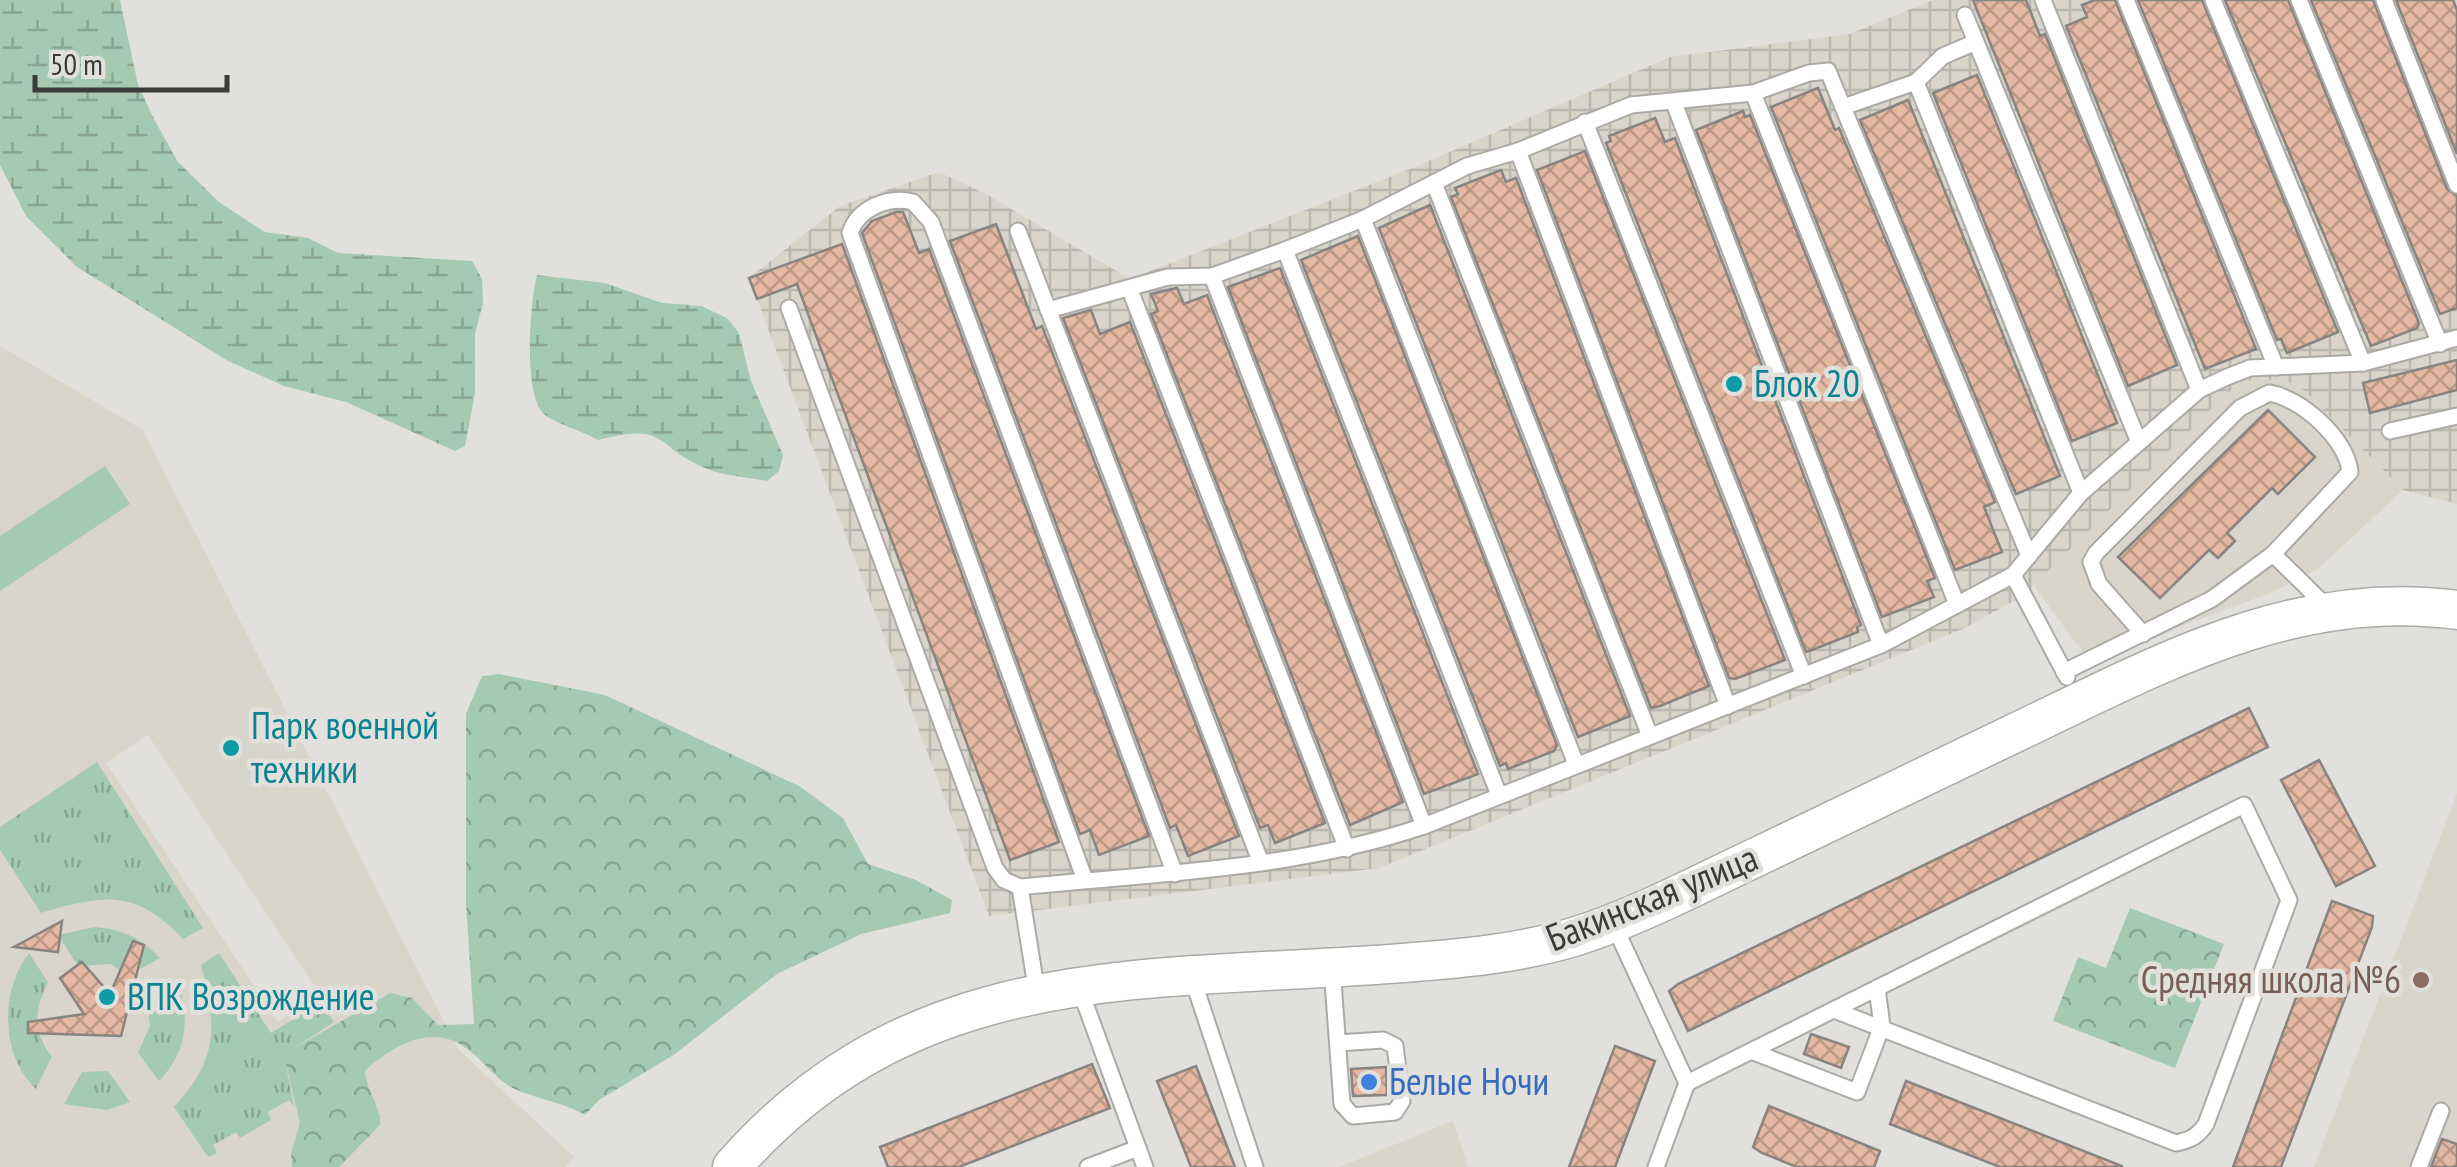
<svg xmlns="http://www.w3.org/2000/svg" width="2457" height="1167" viewBox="0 0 2457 1167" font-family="'PT Sans Narrow',sans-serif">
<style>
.built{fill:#d9d5cb;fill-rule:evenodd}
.industrial{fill:url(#industrial-grid)}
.grass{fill:url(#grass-tufts)}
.forest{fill:url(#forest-crowns)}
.wetland{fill:url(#wetland-marsh)}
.pitch{fill:#a5cab3}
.building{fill:url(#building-cross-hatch);stroke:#878482;stroke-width:2.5}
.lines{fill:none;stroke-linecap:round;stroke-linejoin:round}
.service-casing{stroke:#abaaa7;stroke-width:19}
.tertiary-casing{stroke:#abaaa7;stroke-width:41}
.service{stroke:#fff;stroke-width:15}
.tertiary{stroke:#fff;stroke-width:38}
.culture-dot{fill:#0f9aa8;stroke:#e1e0dc;stroke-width:4}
.education-dot{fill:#8d6e63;stroke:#e1e0dc;stroke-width:4}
.shop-dot{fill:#3f7fe0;stroke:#e1e0dc;stroke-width:4}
.labels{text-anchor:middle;stroke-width:9;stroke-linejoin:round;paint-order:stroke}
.culture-label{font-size:38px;fill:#0d838f;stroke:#e1e0dc;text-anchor:start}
.street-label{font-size:38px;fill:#3c3b3a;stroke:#e1e0dc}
.education-label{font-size:38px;fill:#785e54;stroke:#e1e0dc;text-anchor:end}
.shop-label{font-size:38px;fill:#366cbe;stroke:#e1e0dc;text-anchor:start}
</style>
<defs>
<pattern id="industrial-grid" width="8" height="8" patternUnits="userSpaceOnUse" patternTransform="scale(2.5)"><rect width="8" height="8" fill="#d9d5cb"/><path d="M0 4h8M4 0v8" fill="none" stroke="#bbb8af"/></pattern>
<pattern id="grass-tufts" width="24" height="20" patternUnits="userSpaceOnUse" patternTransform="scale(2.5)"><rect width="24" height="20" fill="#a5cab3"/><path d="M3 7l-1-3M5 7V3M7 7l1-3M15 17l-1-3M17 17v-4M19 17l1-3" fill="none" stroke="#88a593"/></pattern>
<pattern id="forest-crowns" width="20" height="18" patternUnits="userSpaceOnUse" patternTransform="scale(2.5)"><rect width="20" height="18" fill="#a5cab3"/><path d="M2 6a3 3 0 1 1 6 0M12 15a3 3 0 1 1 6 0" fill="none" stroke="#88a593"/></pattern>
<pattern id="wetland-marsh" width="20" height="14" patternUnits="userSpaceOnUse" patternTransform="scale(2.5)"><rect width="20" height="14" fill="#a5cab3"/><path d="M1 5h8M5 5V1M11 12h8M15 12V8" fill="none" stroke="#88a593"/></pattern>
<pattern id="building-cross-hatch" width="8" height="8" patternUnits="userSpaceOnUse" patternTransform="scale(2.5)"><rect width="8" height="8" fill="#e5b8a3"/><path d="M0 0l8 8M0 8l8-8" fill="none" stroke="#bb9786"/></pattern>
</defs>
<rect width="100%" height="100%" fill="#e1e0dc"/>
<g class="built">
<path d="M0,346L143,430L458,1049L574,1157L565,1167H0ZM148,735L319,993L278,1022L106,763Z"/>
<path d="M2256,379L2285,380L2305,391L2403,490L2319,568L2273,592L2179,627L2093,666L2034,586L2235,386Z"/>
<path d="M2457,793V1167H2314Z"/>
<path d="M1453,1121L1468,1167H1339Z"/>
</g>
<path class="industrial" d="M1933,0H2457V504L2403,490L2305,391L2285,380L2256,379L2235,386L2023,596L1965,628L1379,868L989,916L749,278L840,206L939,172L986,194L1130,279L1415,167L1670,57L1850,34Z"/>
<g class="grass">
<path d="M97,762L203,928L183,939C134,888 104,895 41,913L0,850V827Z"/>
<path d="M94,927C122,929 140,937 160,958L129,975L110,964L78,966L58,935Z"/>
<path d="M29,953L48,982C35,1009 31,1032 52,1056L36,1089C0,1055 0,990 29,953Z"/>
<path d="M219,953L271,1033L321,1002L334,1022L293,1049L285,1060L294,1107L289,1100L268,1112L271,1120L240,1138L236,1132L213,1145L217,1153L208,1157L174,1107C220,1057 216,1027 201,965Z"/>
<path d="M178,984C191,1021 186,1053 159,1081L138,1053L150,1026L147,1004Z"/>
<path d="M108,1071L130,1102L107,1110L64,1104L82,1072Z"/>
</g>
<g class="forest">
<path d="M499,674L605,695L799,786L843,818L868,864L916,880L952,900L950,913L861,934L777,974L675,1054L599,1100L585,1115C561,1101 531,1098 511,1087C495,1078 484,1062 470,1051C434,1021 393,1045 365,1071C366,1091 382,1108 380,1125L339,1167H292L291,1153L300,1123L285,1060L293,1049L390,993L412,998L438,1025L474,1024L466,905V714L482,676Z"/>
<path d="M2130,908L2224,944L2175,1068L2053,1021L2078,957L2106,968Z"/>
</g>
<g class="wetland">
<path d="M0,0H120L138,85L155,121L178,162L219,202L265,232L308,238L338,253L472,261L482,279L483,303L475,334V393L465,446L455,451L346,402L284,386L228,361L77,267L26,216L0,165Z"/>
<path d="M537,275L605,283L662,303L701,306L727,318L739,333L751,381L783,455L779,471L767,481C748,477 723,476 705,468C650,444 670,422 598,440C585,432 551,422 543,413C523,391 530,302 537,275Z"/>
</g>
<path class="pitch" d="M105,466L130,504L0,591V536Z"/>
<g class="building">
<path d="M1973,0H2026L2040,36L2045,34L2177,365L2128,386Z"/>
<path d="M2095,0H2115L2256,349L2205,369L2066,26L2087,17L2082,5Z"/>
<path d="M2138,0H2202L2338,332L2287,353L2281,339L2277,340Z"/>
<path d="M2225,0H2288L2419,323L2417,328L2371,346Z"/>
<path d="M2311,0H2373L2447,189L2457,196V308L2440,314Z"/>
<path d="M2396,0H2453L2457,10V154Z"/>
<path d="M1977,75L2117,423L2072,441L1933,93Z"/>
<path d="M1818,88L1835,130L1839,128L1995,502L1984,507L2002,552L1955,570L1771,107Z"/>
<path d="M1908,100L2060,476L2016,494L1860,120Z"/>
<path d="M1743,111L1745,117L1750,115L1935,578L1927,581L1934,597L1882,617L1696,130Z"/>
<path d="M1655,118L1665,142L1675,138L1861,625L1857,627L1858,632L1812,650L1806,652L1606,143L1611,141L1609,136Z"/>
<path d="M1585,151L1785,660L1735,679L1729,678L1537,170Z"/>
<path d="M1501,170L1506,182L1516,178L1709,686L1660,706L1651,708L1451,197L1458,194L1455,188Z"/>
<path d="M1430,205L1630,716L1578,737L1379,228Z"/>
<path d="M896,212H903L919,253L929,249L1149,836L1099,855L1090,830L1080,834L862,233L872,221Z"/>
<path d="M996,224L1036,329L1042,326L1239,836L1188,856L1176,825L1170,828L950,241Z"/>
<path d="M1358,236L1557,745L1554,751L1508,769L1506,763L1500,766L1301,260Z"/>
<path d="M842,244L1059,842L1010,860L797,284L757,299L749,278Z"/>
<path d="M1280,268L1478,774L1424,794L1228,287Z"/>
<path d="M1177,288L1184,304L1207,295L1403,802L1350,825L1151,314L1158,311L1151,294Z"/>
<path d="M1091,310L1100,334L1130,322L1325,823L1275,843L1268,825L1260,828L1063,318Z"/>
<path d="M2457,360V390L2370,413L2363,383Z"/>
<path d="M2268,410L2315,457L2278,494L2272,488L2227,533L2235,541L2218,558L2209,550L2160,598L2118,557Z"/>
<path d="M2249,708L2268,747L1688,1031L1669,991L1678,984Z"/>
<path d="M2319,760L2375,866L2336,886L2281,780Z"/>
<path d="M2332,901L2373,916L2372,927L2281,1167H2233Z"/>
<path d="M62,921L58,952L14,947Z"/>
<path d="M133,941L144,945L121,1036L28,1033V1022L84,1014L60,978L82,962L110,994Z"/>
<path d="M1811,1034L1849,1047L1841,1068L1804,1054Z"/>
<path d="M1615,1046L1655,1061L1615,1167H1569Z"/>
<path d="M1092,1064L1110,1108L959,1167H888L880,1147Z"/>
<path d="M1196,1066L1235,1167H1191L1157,1081Z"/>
<path d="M1386,1067L1387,1095L1353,1096L1351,1069Z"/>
<path d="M1906,1081L2122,1166V1167H2000L1936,1142L1890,1124Z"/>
<path d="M1769,1106L1880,1151L1874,1167H1797L1762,1153L1753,1147Z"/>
<path d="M2442,1139L2457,1144V1167H2431Z"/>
</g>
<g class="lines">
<defs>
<g id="service">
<path d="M2043,0L2199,390"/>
<path d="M2126,0L2276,367"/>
<path d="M2213,0L2363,363"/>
<path d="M2299,0L2440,344"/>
<path d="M2384,0L2457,185"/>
<path d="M1965,15L2138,440"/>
<path d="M1916,82L1943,56L1976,42"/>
<path d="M1753,93L1809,73L1828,71L2029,556"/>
<path d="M1674,103L1881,645"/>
<path d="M1843,107L1916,82L2081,493"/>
<path d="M1585,122L1804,676"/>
<path d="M1518,151L1728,706"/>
<path d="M1434,183L1650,736"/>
<path d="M1363,219L1576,764"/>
<path d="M1018,231L1261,863"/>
<path d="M1285,250L1499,795"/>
<path d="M1212,276L1424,826"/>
<path d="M1130,290L1347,849"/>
<path d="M789,308L995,868L1004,880L1020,887C1156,873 1294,870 1424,826L1881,645L2013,575L2081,493L2199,390L2227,377L2250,368L2363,363L2457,338"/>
<path d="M1048,310L1168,277L1212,276L1285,250L1363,219L1467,166L1518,151L1631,105L1753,93L1956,602"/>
<path d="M2390,431L2457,416"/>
<path d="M2013,575L2067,677"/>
<path d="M2143,634L2099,584L2091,562L2096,553L2240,408L2269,393C2301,398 2347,439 2350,472L2273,554"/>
<path d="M2064,672L2212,599L2273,554L2328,608"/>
<path d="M1085,880L850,233C858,208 888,196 913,202L931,222L1175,874"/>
<path d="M1020,887L1037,993"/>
<path d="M1613,923L1687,1083L1656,1167"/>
<path d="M1332,968L1342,1104L1353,1116L1395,1112L1402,1101L1395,1046L1383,1040L1338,1043"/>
<path d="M1192,977L1255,1167"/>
<path d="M1079,987L1145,1167"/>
<path d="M1751,1051L1857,1092L1882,1026L1877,988"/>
<path d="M1687,1083L1751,1051L2244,805L2289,900L2206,1124C2198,1136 2191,1140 2176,1143L1834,1010"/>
<path d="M1088,1167L1138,1148"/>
<path d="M2419,1167L2441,1111"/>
</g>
<path id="tertiary" d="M732,1167C908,965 1131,981 1375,965C1443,960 1512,956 1577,936C1642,915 1703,882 1765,853C1857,809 1949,765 2042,720C2174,656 2305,589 2457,610"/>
</defs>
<use href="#service" class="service-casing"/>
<use href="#tertiary" class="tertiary-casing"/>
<use href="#service" class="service"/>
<use href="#tertiary" class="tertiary"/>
</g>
<g class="culture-dot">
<circle cx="1734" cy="384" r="10"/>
<circle cx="231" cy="748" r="10"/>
<circle cx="107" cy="997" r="10"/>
</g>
<circle class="education-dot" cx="2421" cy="980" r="10"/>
<circle class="shop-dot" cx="1369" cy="1082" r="10"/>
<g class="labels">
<g class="culture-label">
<text x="1754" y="397">Блок 20</text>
<text x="251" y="739">Парк военной<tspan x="251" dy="44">техники</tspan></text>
<text x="127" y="1010">ВПК Возрождение</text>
</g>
<g class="street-label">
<text transform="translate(1652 898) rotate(-22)" y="13">Бакинская улица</text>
</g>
<g class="education-label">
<text x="2401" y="993">Средняя школа №6</text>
</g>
<g class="shop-label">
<text x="1389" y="1095">Белые Ночи</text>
</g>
</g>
<path d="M35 75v15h192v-15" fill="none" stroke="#3c3b3a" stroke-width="5"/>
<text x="50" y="75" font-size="30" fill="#3c3b3a" stroke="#e1e0dc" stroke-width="8" paint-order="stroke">50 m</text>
</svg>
